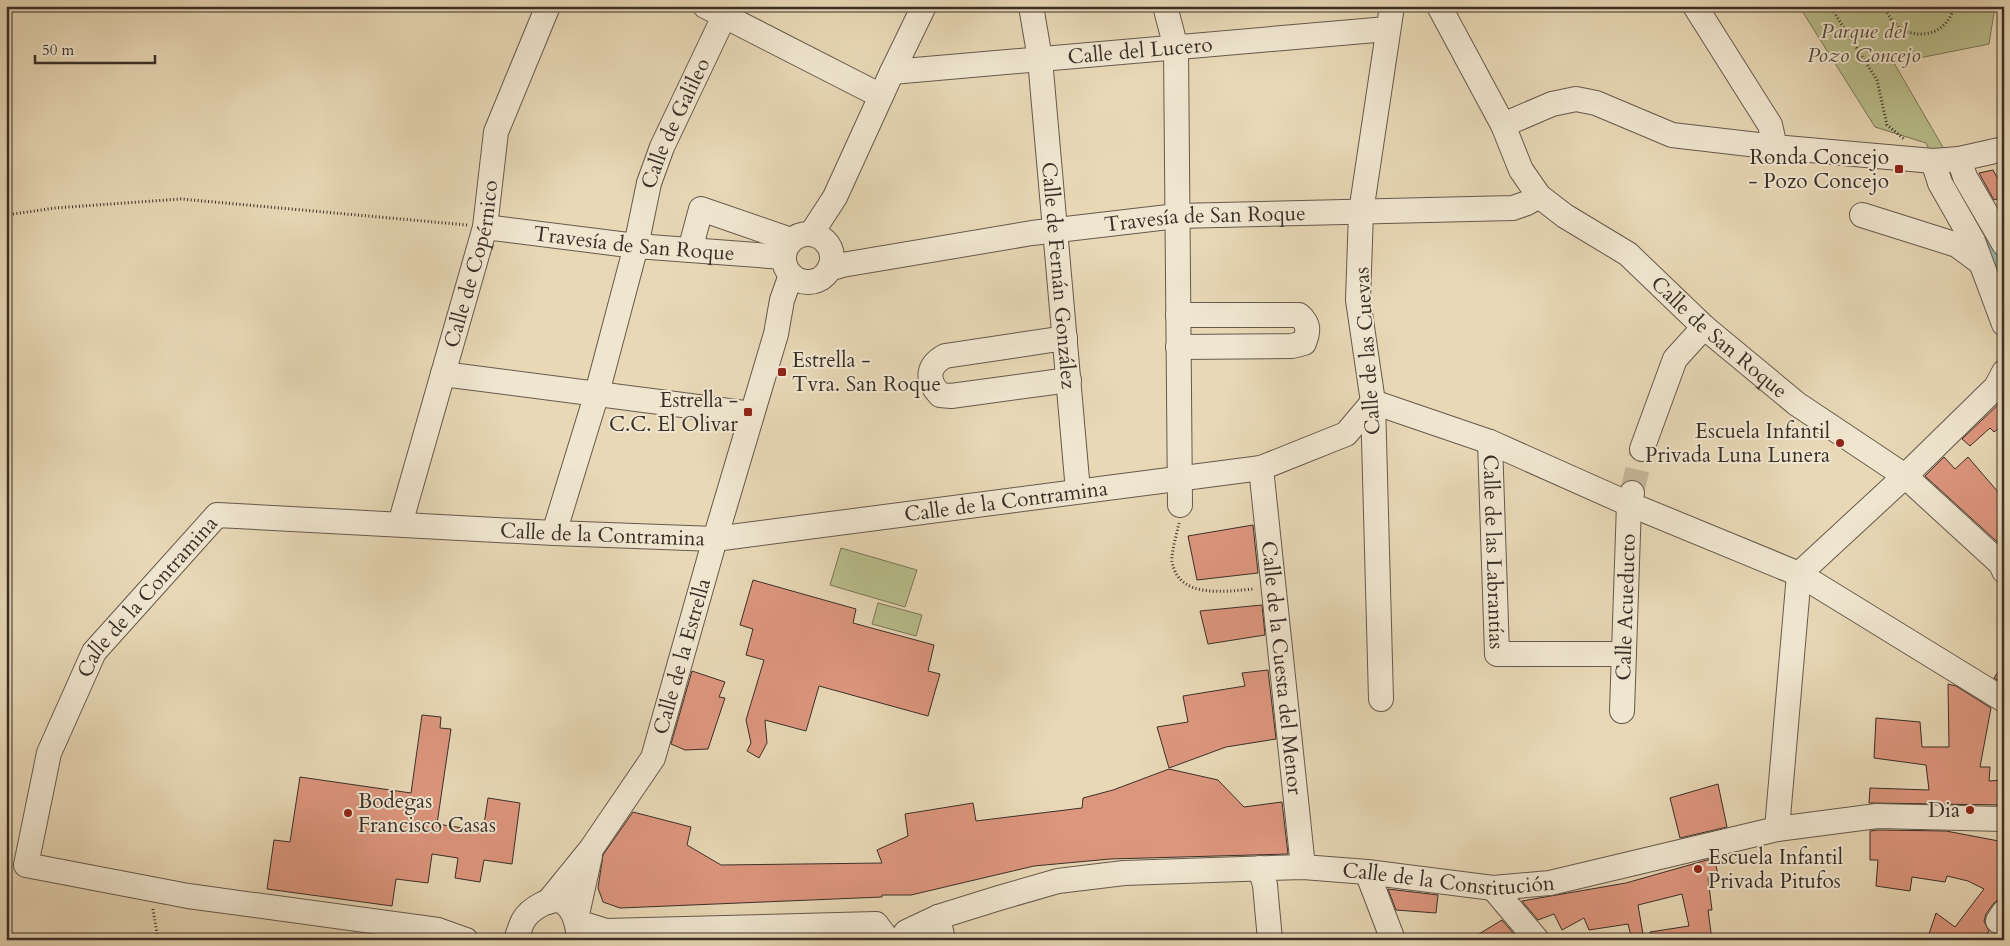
<svg xmlns="http://www.w3.org/2000/svg" width="2010" height="946" viewBox="0 0 2010 946" font-family="Cardo,serif">
<style>
.green{fill:#b9be8c;stroke:#7a765a}
.water{fill:#97baaf;stroke:#728279}
.building{fill:#dd967e;stroke:#3a2f28}
.lines{fill:none;stroke-linecap:round;stroke-linejoin:round}
.minor-tunnel{stroke:#c5b69a;stroke-width:24;stroke-dasharray:24 12;stroke-linecap:butt}
.minor-casing{stroke:#66594c;stroke-width:26}
.path{stroke:#3a2f28;stroke-width:3;stroke-dasharray:1 2.5;stroke-linecap:butt}
.minor{stroke:#f0e6d0;stroke-width:24}
.poi-dot{fill:#8f2418;stroke:#f0e6d0;stroke-width:2}
.labels{text-anchor:middle;stroke-width:4;stroke-linejoin:round;paint-order:stroke}
.park-label{font-size:21px;font-style:italic;fill:#534c3c;stroke:#f0e6d0}
.street-label{font-size:21px;fill:#3a2f28;stroke:#f0e6d0}
.poi-label{font-size:21px;fill:#3a2f28;stroke:#f0e6d0;text-anchor:end}
</style>
<rect width="100%" height="100%" fill="#e8d8b6"/>
<filter id="stains"><feTurbulence type="fractalNoise" baseFrequency=".004" numOctaves="4"/><feColorMatrix values="0 0 0 0 .2 0 0 0 0 .09 0 0 0 0 .02 0 0 0 .5 -.17"/></filter>
<radialGradient id="worn" r=".72"><stop offset=".6" stop-color="#630" stop-opacity="0"/><stop offset="1" stop-color="#630" stop-opacity=".3"/></radialGradient>
<g class="green">
<path d="M1799,6H1995L1989,44L1894,63L2004,252V303L1926,143L1875,127Z"/>
<path d="M841,548L917,570L905,607L830,585Z"/>
<path d="M878,603L922,615L916,636L872,624Z"/>
</g>
<path class="water" d="M1955,182L2004,263V290L1952,183Z"/>
<g class="building">
<path d="M1993,170L2004,190V197L1994,200L1979,173Z"/>
<path d="M2004,399V424L1994,432L1990,428L1970,446L1962,439Z"/>
<path d="M1944,457L1955,469L1968,457L2004,499V548L1925,476Z"/>
<path d="M1253,525L1258,573L1197,580L1188,536Z"/>
<path d="M753,580L856,609L853,623L934,645L928,671L940,674L928,716L819,686L806,731L765,720L767,743L759,758L747,751L751,743L746,720L764,660L746,655L753,629L740,625Z"/>
<path d="M1262,605L1265,635L1208,644L1200,611Z"/>
<path d="M2004,663V684L1994,678Z"/>
<path d="M1268,670L1276,739L1226,747L1169,768L1157,727L1188,722L1183,696L1245,686L1242,673Z"/>
<path d="M692,671L725,682L719,697L725,698L708,749L685,750L671,744Z"/>
<path d="M1948,684L1956,686L1991,708L1980,767H1990L1989,781L2004,780V805L1869,803L1870,788L1929,790L1926,765L1874,758L1876,718L1920,722L1922,747H1949Z"/>
<path d="M422,715L441,717L440,728L451,729L437,824L483,831L488,798L520,803L512,864L484,860L480,882L455,878L458,858L432,854L428,883L396,879L392,906L267,889L274,840L290,842L300,777L411,793Z"/>
<path d="M1169,769L1218,780L1244,807L1282,802L1288,854L1110,859L1034,866L911,895H882V897L620,908L603,902L598,888L603,855L633,812L691,827L687,845L721,865L882,863L877,850L908,836L905,814L973,803L976,821L1082,808L1083,798L1113,790Z"/>
<path d="M1718,784L1727,827L1680,838L1670,798Z"/>
<path d="M1878,830L1946,831L2004,842V898L1998,900L1993,904L1986,914L1984,921L1989,931L1983,940H1927L1936,913L1955,927L1984,889L1968,881L1947,876L1945,882L1912,877L1910,891L1876,886L1878,860H1870V831Z"/>
<path d="M1714,858L1718,874L1708,878L1712,910H1708L1712,940H1651L1650,932L1689,926L1682,894L1638,905L1644,940H1632L1628,924L1589,930L1584,918L1562,930L1554,914L1538,920L1522,901L1626,883Z"/>
<path d="M1388,889L1438,895L1436,913L1396,910Z"/>
<path d="M1502,920L1519,940H1469Z"/>
</g>
<g class="lines">
<path class="minor-tunnel" d="M1632,493L1642,449"/>
<defs>
<g id="minor">
<path d="M705,6L881,96"/>
<path id="s1" d="M1031,6L1040,59L1078,491"/>
<path d="M1165,6L1176,48L1180,505"/>
<path id="s2" d="M1439,6L1503,125L1521,170L1539,196L1565,216L1628,254L1704,327L1797,404L1905,476L2001,564L2004,571"/>
<path d="M1695,6L1770,125L1775,147"/>
<path id="s3" d="M892,72L1387,29"/>
<path d="M1503,125L1552,104L1576,99L1596,103L1672,135L1775,147L1933,161L1959,159L2004,149"/>
<path d="M1959,159L1965,177L2004,244"/>
<path d="M1933,161L1940,183L1973,241L2004,324"/>
<path d="M1862,215L1957,245L1980,262"/>
<path id="s4" d="M485,227L636,246L783,257"/>
<circle cx="808" cy="258" r="24"/>
<path d="M811,234L835,197L892,72L924,6"/>
<path d="M690,250L701,209L791,240"/>
<path id="s5" d="M829,269L842,265L1032,233L1177,216L1513,208L1527,203L1539,196"/>
<path d="M1178,315H1299C1309,324 1309,330 1304,343L1292,346L1178,347"/>
<path d="M1065,338L945,356C927,366 926,380 940,395L951,396L1069,380"/>
<path d="M443,374L752,414"/>
<path d="M1373,402L1490,442L1629,504L1799,574L2004,700"/>
<path id="s6" d="M1490,442L1497,654H1624"/>
<path d="M1642,449L1675,359L1704,327"/>
<path id="s7" d="M1261,468L1303,867"/>
<path id="s8" d="M400,524L485,227L496,132L548,6"/>
<path id="s9" d="M554,533L597,393L636,246L649,183L662,147L729,6"/>
<path d="M1381,699L1373,402L1358,300L1361,212L1392,6"/>
<path id="s10" d="M1622,711L1629,504L1632,493"/>
<path d="M1777,829L1799,574L1905,476L1996,387L2004,372"/>
<path d="M1260,868L1265,885L1270,940"/>
<path d="M1367,872L1393,940"/>
<path d="M1493,888L1537,940"/>
<path id="s11" d="M548,902L591,849L653,758L715,539L776,334L782,300L791,275"/>
<path d="M938,917L943,940"/>
<path d="M576,919L590,856"/>
<path d="M1998,921L2004,912"/>
<path d="M577,922L606,931L876,924L888,940"/>
<path id="s12" d="M466,940L438,930L188,896L26,865L49,753L94,652L217,515L554,533L715,539L1261,468L1346,434L1373,402"/>
<path d="M516,940C518,934 520,927 523,921C529,910 553,893 566,904C576,913 578,927 579,940"/>
<path id="s13" d="M901,940L906,932L938,917L999,898L1058,881L1124,873L1303,867L1367,872L1493,888L1550,883L1777,829L1877,816L2004,819"/>
</g>
</defs>
<use href="#minor" class="minor-casing"/>
<g class="path">
<path d="M1830,6L1877,80L1887,125L1904,139"/>
<path d="M1885,6C1895,43 1946,44 1954,6"/>
<path d="M1979,6L2004,12"/>
<path d="M6,215L55,208L181,199L467,225"/>
<path d="M1179,523C1177,533 1171,553 1172,561C1178,600 1226,591 1254,589"/>
<path d="M153,909L158,940"/>
</g>
<use href="#minor" class="minor"/>
</g>
<g class="poi-dot">
<rect x="1894" y="164" width="10" height="10" rx="2.5"/>
<rect x="777" y="367" width="10" height="10" rx="2.5"/>
<rect x="743" y="407" width="10" height="10" rx="2.5"/>
<circle cx="1840" cy="443" r="5"/>
<circle cx="1970" cy="810" r="5"/>
<circle cx="348" cy="813" r="5"/>
<circle cx="1698" cy="869" r="5"/>
</g>
<g class="labels">
<g class="park-label">
<text x="1864" y="38">Parque del<tspan x="1864" dy="24">Pozo Concejo</tspan></text>
</g>
<g class="street-label">
<text dy="7" stroke="none"><textPath href="#s3" startOffset="249">Calle del Lucero</textPath></text>
<text dy="7" stroke="none"><textPath href="#s9" startOffset="428">Calle de Galileo</textPath></text>
<text dy="7" stroke="none"><textPath href="#s5" startOffset="380">Travesía de San Roque</textPath></text>
<text dy="7" stroke="none"><textPath href="#s4" startOffset="150">Travesía de San Roque</textPath></text>
<text dy="7" stroke="none"><textPath href="#s8" startOffset="270">Calle de Copérnico</textPath></text>
<text dy="7" stroke="none"><textPath href="#s1" startOffset="271">Calle de Fernán González</textPath></text>
<text dy="7" stroke="none"><textPath href="#s2" startOffset="445">Calle de San Roque</textPath></text>
<text transform="translate(1367 351) rotate(-94)" y="7">Calle de las Cuevas</text>
<text dy="7" stroke="none"><textPath href="#s12" startOffset="1648">Calle de la Contramina</textPath></text>
<text dy="7" stroke="none"><textPath href="#s12" startOffset="1242">Calle de la Contramina</textPath></text>
<text dy="7" stroke="none"><textPath href="#s6" startOffset="110">Calle de las Labrantías</textPath></text>
<text dy="7" stroke="none"><textPath href="#s12" startOffset="748">Calle de la Contramina</textPath></text>
<text dy="7" stroke="none"><textPath href="#s10" startOffset="104">Calle Acueducto</textPath></text>
<text dy="7" stroke="none"><textPath href="#s11" startOffset="284">Calle de la Estrella</textPath></text>
<text dy="7" stroke="none"><textPath href="#s7" startOffset="201">Calle de la Cuesta del Menor</textPath></text>
<text dy="7" stroke="none"><textPath href="#s13" startOffset="562">Calle de la Constitución</textPath></text>
</g>
<g class="poi-label">
<text x="1889" y="164">Ronda Concejo<tspan x="1889" dy="24">- Pozo Concejo</tspan></text>
<text x="792" y="367" text-anchor="start">Estrella -<tspan x="792" dy="24">Tvra. San Roque</tspan></text>
<text x="738" y="407">Estrella -<tspan x="738" dy="24">C.C. El Olivar</tspan></text>
<text x="1830" y="438">Escuela Infantil<tspan x="1830" dy="24">Privada Luna Lunera</tspan></text>
<text x="358" y="808" text-anchor="start">Bodegas<tspan x="358" dy="24">Francisco Casas</tspan></text>
<text x="1960" y="817">Dia</text>
<text x="1708" y="864" text-anchor="start">Escuela Infantil<tspan x="1708" dy="24">Privada Pitufos</tspan></text>
</g>
</g>
<rect width="2010" height="946" fill="none" stroke="#e8d8b6" stroke-width="25"/>
<rect x="8" y="8" width="1995" height="931" fill="none" stroke="#3a2f28" stroke-width="2.5"/>
<rect x="12" y="12" width="1985" height="921" fill="none" stroke="#3a2f28"/>
<path d="M35 55v8h120v-8" fill="none" stroke="#3a2f28" stroke-width="2.5"/>
<text x="42" y="55" font-size="15" fill="#3a2f28" stroke="#f0e6d0" stroke-width="4" paint-order="stroke">50 m</text>
<rect width="100%" height="100%" filter="url(#stains)"/>
<rect width="100%" height="100%" fill="url(#worn)"/>
</svg>
